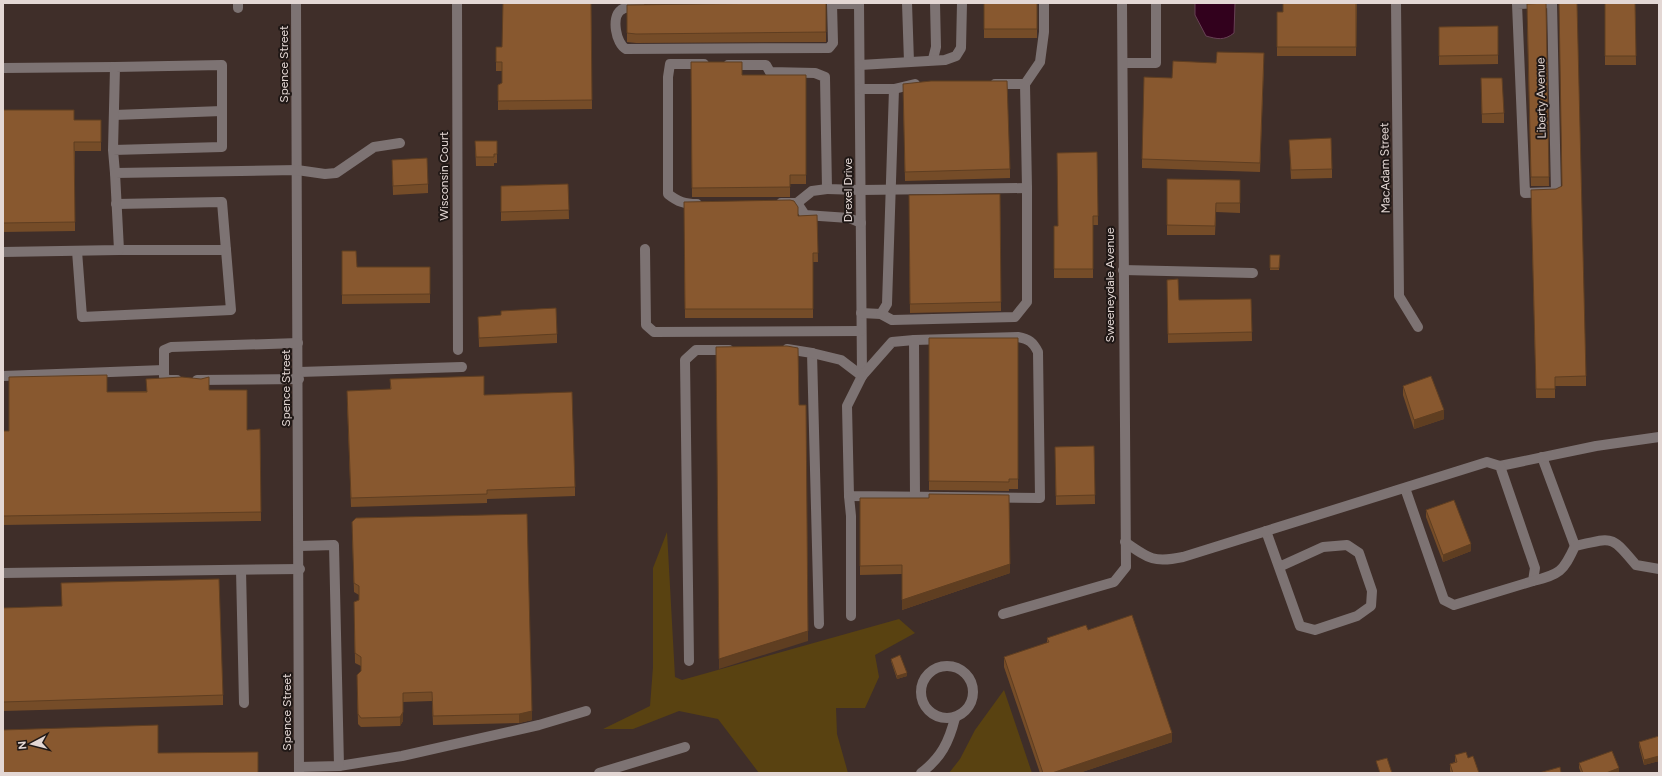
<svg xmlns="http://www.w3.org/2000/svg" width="1662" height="776" viewBox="0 0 1662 776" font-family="Figtree,sans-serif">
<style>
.green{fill:#594211}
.water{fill:#32011d;stroke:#674154}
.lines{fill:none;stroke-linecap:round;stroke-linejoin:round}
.minor{stroke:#7d7373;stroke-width:10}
.wall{fill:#754c28}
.shaded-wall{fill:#5f3e21}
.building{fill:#88582f;stroke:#5f3e21}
.labels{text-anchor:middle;stroke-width:4;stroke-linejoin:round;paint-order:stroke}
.street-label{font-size:12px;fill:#e3d7d4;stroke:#201816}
</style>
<rect width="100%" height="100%" fill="#3f2e29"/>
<g class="green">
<path d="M667,532L675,677L682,680L899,619L915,633L875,655L879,677L865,708H836L837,734L848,773H759L718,719L679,711L633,729H603L650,706L653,667V568Z"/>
<path d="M1004,690L1032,773H949L960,759L975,730Z"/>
</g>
<path class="water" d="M1195,3H1235L1234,33C1224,41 1217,39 1206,36L1195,15Z"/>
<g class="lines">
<g class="minor">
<path d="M238,3V8"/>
<path d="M296,3L299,773"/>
<path d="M457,3L458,350"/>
<path d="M859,3L862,376"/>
<path d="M907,3L909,62"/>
<path d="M1396,3L1399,296L1418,327"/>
<path d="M1552,3L1556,192L1525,193L1517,4L1552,3"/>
<path d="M640,7C635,7 626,6 621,10C611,17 616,44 626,49L829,48L833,43L832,4H859"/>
<path d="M933,59L936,47L935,3"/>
<path d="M1123,63H1156V3"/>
<path d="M728,65H766L770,72L815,73L825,77L827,189L861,190L1027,188"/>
<path d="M860,65L945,60L956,56L961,48L962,3"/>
<path d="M3,68L115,67"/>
<path d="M1025,84L1040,62L1044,32V3"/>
<path d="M860,89H894L915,84"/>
<path d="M114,115L222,111"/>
<path d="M113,150L222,147V65L115,67L113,150L115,173"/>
<path d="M781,203H797L805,215L849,218L861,223"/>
<path d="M797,203L812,191L827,189"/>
<path d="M697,204C685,204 678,202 668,194V77L670,64H704"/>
<path d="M645,249L646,325L654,332L861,331"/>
<path d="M119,250H226"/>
<path d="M77,251L82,317L231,310L222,202L116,204"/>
<path d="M3,252L119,250L115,173L297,170L325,174L336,173L374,147L400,143"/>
<path d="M1123,270L1253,273"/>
<path d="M861,313L881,314L892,320L1015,317L1027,302V188L1025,84H995"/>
<path d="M881,314L887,304L894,89"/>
<path d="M1018,337C1029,339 1033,342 1038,352L1040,498L849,496L847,406L862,376L892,342L914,340Z"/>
<path d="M914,340L915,497"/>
<path d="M787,349L812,353L819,624"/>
<path d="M812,353L841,360L862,376"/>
<path d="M299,372L462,367"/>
<path d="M3,376L164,370"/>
<path d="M177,380H168L164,377V350L171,347L298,343"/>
<path d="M197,380L299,379"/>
<path d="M1542,457L1575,546"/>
<path d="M1500,466L1596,446L1659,437"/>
<path d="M849,496L851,516V616"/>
<path d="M1266,531L1300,626L1315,630L1357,616L1371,606L1372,591L1359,553L1347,545L1323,547L1279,567"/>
<path d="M1125,542C1149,559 1154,563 1183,557L1487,462L1500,466L1535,568L1533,581L1454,605L1444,600L1405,488"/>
<path d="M241,570L244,703"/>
<path d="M3,573L300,569"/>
<path d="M1533,581C1560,574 1563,572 1575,546C1613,538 1610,534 1636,565L1659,569"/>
<path d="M1003,614L1114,582L1126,567L1122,3"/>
<path d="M689,661L685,360L696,350H729"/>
<circle cx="947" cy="692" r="26"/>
<path d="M339,766L402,756L539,725L586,711"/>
<path d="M299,767L339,766L334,545L300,546"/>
<path d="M599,773L685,747"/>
<path d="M921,773C941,758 949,742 955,718"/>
</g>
</g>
<g class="wall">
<path d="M591,3L592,109L498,110V85L502,83V71H496V47H502Z"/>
<path d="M826,3V42L636,43L627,42V5Z"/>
<rect x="984" y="3" width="53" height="35"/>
<path d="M1357,3L1356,56H1277V12H1283Z"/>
<path d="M1546,3L1549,186H1531L1527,13Z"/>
<path d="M1605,3H1635L1636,65H1605Z"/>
<path d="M1498,26V64L1439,65V27Z"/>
<path d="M691,62L742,75H806V184H790V197H692Z"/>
<path d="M1264,62L1260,172L1142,168V159L1172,78L1216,63Z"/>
<path d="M1481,78L1504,113V123H1482Z"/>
<path d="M903,93L1010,169V178L905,181Z"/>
<path d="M3,110L74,120H101V151H75V231L3,232Z"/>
<path d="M1289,140L1332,169V178L1291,179Z"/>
<path d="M475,141H497V163H494V166H476Z"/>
<path d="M1097,152L1098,225H1093V278H1054V226H1058Z"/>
<path d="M392,160L428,184V193L393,195Z"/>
<path d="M1167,179L1240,180V213L1216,212L1215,235H1167Z"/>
<path d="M568,184L569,219L501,221V186Z"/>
<path d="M1000,194L1001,311L910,313L909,195Z"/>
<path d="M1531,199L1586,376V386H1555V398H1536Z"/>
<path d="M684,202L798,216L817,215L818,262H813V318H685Z"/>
<path d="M342,251L357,267H430V303L342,304Z"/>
<path d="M1270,255H1280L1279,270H1270Z"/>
<path d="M1167,280L1179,300L1251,299L1252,341L1168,343Z"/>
<path d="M501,311L557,334V343L479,347L478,317L501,315Z"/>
<path d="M929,338H1018V489H1009V491L929,490Z"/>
<path d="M390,379L484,395L575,487V496L487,499V503L351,507L347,400L390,389Z"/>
<path d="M1403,386L1444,419L1414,429L1403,395Z"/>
<path d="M209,390L247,430L260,429L261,521L3,525V431H9L107,392Z"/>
<path d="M1094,446L1095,504L1056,505L1055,447Z"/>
<path d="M860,498H929L1010,573L902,610V574L860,575Z"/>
<path d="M1426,510L1471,551L1443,562L1426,517Z"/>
<path d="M352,531L532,720L519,723L433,725L432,701L403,702V721L400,726L361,727L358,724L357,684L361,671V666L355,663L354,611L359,600V595L354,592Z"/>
<path d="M3,608L223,695V705L3,711Z"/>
<path d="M1047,638L1172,742L1079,773H1040L1004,667V657L1047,643Z"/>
<path d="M891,659L907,676L897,679L891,661Z"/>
<path d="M1659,736V761L1644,765L1639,746V742Z"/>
<path d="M1455,755L1468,758L1479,773H1451L1450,771V764L1455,762Z"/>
<path d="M1579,763L1619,773H1581L1579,768Z"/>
</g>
<g class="shaded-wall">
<path d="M1444,410V419L1414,429V420Z"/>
<path d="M1471,544V551L1443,562V555Z"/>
<path d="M1010,564V573L902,610V600Z"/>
<path d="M808,631V641L719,669V659Z"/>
<path d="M907,673V676L897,679V676Z"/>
<path d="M532,711V720L519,723V714Z"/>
<path d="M403,712V721L400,726V717Z"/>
<path d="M1172,733V742L1079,773H1052Z"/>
<path d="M1659,756V761L1644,765V760Z"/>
<path d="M1619,768V773H1606Z"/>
</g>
<g class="building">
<path d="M503,3H591L592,100L498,101V85L502,83V62H496V47H502Z"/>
<path d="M776,3H826V32L636,34L627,33V5Z"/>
<rect x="984" y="3" width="53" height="26"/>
<path d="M1283,3H1356V47H1277V12H1283Z"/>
<path d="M1546,3L1549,177H1531L1527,4Z"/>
<path d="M1559,3H1577L1586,376L1555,377V389H1536L1531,190L1556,189L1562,186Z"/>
<path d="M1605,3H1635L1636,56H1605Z"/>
<path d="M1498,26V55L1439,56V27Z"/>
<path d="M1217,52L1264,53L1260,163L1142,159L1144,77L1172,78L1173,61L1216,63Z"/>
<path d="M691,62H742V75H806V175H790V187L692,188Z"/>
<path d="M1481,78H1502L1504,113L1482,114Z"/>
<path d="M931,81H1007L1010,169L905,172L903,84Z"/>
<path d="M3,110H74V120H101V142H74L75,222L3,223Z"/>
<path d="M1331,138L1332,169L1291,170L1289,140Z"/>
<path d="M475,141H497V154H494V157H476Z"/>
<path d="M1097,152L1098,216H1093V269H1054V226H1058L1057,153Z"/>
<path d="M427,158L428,184L393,186L392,160Z"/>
<path d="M1167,179L1240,180V203H1216L1215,226L1167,225Z"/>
<path d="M568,184L569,210L501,212V186Z"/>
<path d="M1000,194L1001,302L910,304L909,195Z"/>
<path d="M790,200L794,201L798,207V216L817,215L818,253H813V309H685L684,202Z"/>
<path d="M342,251H356L357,267H430V294L342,295Z"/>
<path d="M1270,255H1280L1279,268H1270Z"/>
<path d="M1178,279L1179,300L1251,299L1252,332L1168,334L1167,280Z"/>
<path d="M556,308L557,334L479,338L478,317L501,315V311Z"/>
<path d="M929,338H1018V479H1009V482L929,481Z"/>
<path d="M787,346L798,348L799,405H806L808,631L719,659L716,347Z"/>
<path d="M107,375V392H147L146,379L182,377L201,379L209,377V390H247V430L260,429L261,512L3,516V431H9V377Z"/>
<path d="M484,376V395L572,392L575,487L487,490V494L351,498L347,391L391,389L390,379Z"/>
<path d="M1431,376L1444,410L1414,420L1403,386Z"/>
<path d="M1094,446L1095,495L1056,496L1055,447Z"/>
<path d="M929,494L1009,495L1010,564L902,600V565L860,566V498H929Z"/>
<path d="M1454,500L1471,544L1443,555L1426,510Z"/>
<path d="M527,514L532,711L519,714L433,716L432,692L403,693V712L400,717L361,718L358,714L357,675L361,671V657L355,653L354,602L359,600V586L354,583L352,522L356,518Z"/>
<path d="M219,579L223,695L3,702V608L62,606L61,583Z"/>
<path d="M1132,615L1172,733L1052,773H1043L1004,657L1049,642L1047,638L1086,625L1088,630Z"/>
<path d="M900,655L907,673L897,676L891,659Z"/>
<path d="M158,725V753L258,752V773H3V730Z"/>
<path d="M1659,736V756L1644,760L1639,742Z"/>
<path d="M1612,751L1619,768L1606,773H1583L1579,763Z"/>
<path d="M1466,752L1468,758L1473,756L1479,773H1453L1450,764L1457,762L1455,755Z"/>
<path d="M1387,758L1392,773H1380L1376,761Z"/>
<path d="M1560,767L1561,773H1539Z"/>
</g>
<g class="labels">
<g class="street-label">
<text transform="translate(284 64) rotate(-90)" y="4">Spence Street</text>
<text transform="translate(1541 98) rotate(-91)" y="4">Liberty Avenue</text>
<text transform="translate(1385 168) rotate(-91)" y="4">MacAdam Street</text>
<text transform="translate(444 176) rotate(-90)" y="4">Wisconsin Court</text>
<text transform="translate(848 190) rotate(-90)" y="4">Drexel Drive</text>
<text transform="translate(1110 285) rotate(-90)" y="4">Sweeneydale Avenue</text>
<text transform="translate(286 388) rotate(-90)" y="4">Spence Street</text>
<text transform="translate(287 712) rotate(-90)" y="4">Spence Street</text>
</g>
</g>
<rect width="1662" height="776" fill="none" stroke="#e3d7d4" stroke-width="8"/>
<g transform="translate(32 744) rotate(263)" stroke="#201816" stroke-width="3" paint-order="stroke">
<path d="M0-3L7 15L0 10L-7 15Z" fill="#e3d7d4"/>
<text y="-6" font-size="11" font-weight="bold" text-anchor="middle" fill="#e3d7d4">N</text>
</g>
</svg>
